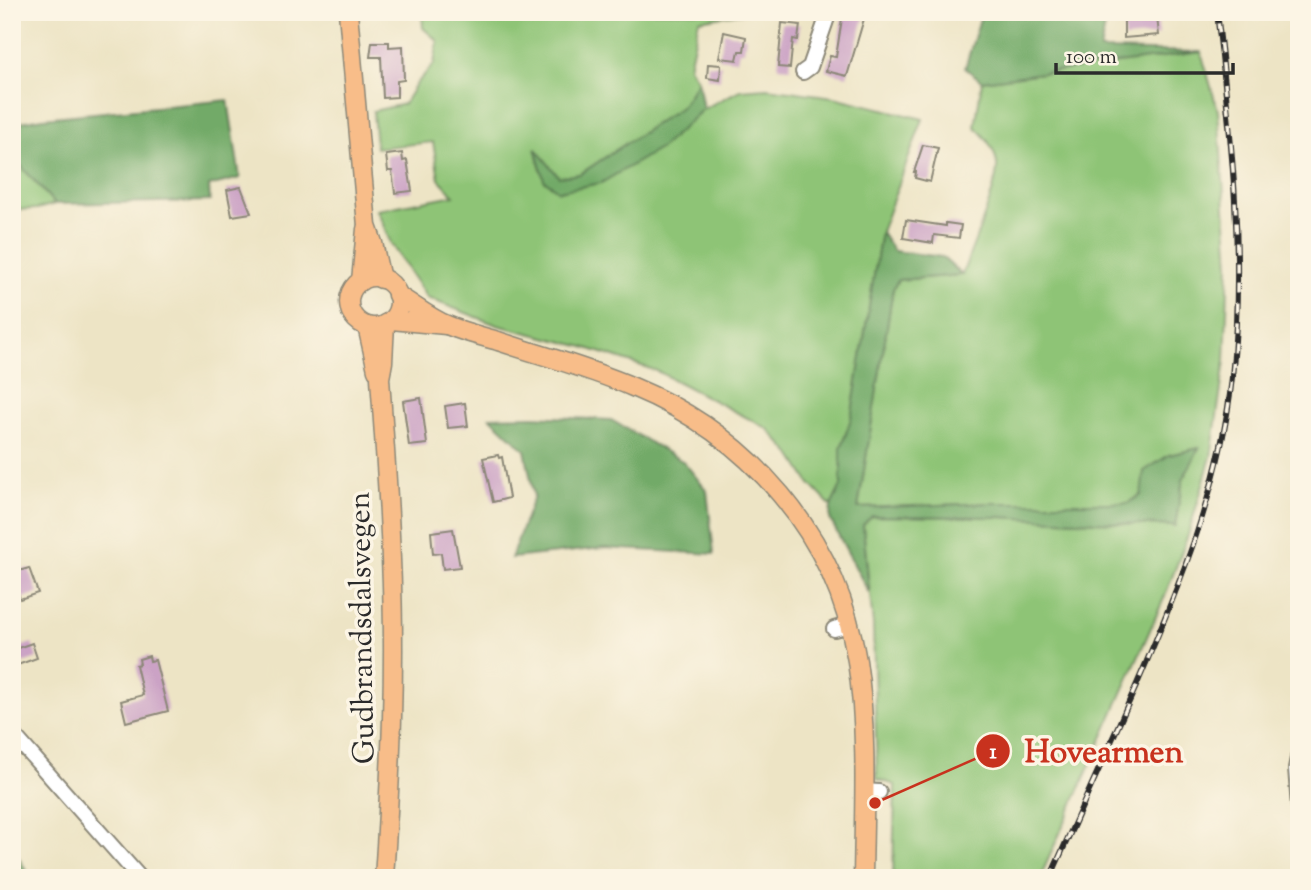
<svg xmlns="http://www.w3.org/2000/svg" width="1311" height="890" viewBox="0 0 1311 890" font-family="'Sorts Mill Goudy',serif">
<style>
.green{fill:#8ec476;stroke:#5c7850;stroke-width:2}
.forest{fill:#72aa67;stroke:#4e6a49;stroke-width:2}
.building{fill:#cba2c5}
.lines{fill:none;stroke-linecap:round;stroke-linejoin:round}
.minor-casing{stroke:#8c8878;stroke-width:18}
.major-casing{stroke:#8c8878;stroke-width:21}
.minor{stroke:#fff;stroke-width:14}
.major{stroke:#f8bd89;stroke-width:18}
.rail-casing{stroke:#2b2b2b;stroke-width:6}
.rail{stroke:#fcf5e5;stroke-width:3.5;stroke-dasharray:10;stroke-linecap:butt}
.labels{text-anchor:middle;stroke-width:7;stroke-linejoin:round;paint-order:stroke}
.street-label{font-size:30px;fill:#2b2b2b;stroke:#fcf5e5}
.leader{fill:none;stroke:#c8321e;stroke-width:2.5}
.callout-dot{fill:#c8321e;stroke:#fcf5e5;stroke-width:2.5}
.mark-label{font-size:21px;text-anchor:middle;font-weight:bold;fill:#fff}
.callout-label{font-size:32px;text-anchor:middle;font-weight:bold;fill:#c8321e;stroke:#fcf5e5;stroke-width:7;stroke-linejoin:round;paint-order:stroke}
</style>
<rect width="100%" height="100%" fill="#fcf5e5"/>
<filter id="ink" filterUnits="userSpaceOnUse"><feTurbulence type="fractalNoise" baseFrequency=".0143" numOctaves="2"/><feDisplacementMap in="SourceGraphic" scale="14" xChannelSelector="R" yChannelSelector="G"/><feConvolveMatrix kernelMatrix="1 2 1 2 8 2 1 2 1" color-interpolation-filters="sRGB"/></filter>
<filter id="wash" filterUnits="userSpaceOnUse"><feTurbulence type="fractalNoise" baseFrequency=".00686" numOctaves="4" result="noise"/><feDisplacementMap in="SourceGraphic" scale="28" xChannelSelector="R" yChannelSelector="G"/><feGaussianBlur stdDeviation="1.57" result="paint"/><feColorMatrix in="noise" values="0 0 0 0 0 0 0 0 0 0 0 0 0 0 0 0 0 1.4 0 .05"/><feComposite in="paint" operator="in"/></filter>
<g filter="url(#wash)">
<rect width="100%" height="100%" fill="#ede4c5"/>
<g class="green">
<path d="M422,12H749L699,20L689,67L698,81L681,107L580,174L559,178L536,150L544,180L559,191L661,148L703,109L740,90L767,88L834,97L923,119L881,232L851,419L841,448V486L831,506L810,484L791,454L767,428L703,395L657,371L584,347L497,325L427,298L391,244L377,210L454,195L439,179L433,142L376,148L373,111L404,104L417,83L434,64L438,41L423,28Z"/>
<path d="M1201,52L1218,111L1229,264L1225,361L1211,457L1188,535L1165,596L1040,878H893L895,785L877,779L873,625L863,525L872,516L999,517L1175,526L1183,479L1199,448L1169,455L1141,495L1128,503H992L858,508L893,289L898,280L962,275C970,252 999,185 997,164C995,149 985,136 975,127L982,81Z"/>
<path d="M12,156L55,204L37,209L12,210Z"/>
</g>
<g class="forest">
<path d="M982,12H1108L1100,50L1201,52L982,81L965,68Z"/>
<path d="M698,81L703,109L661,148L601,183L559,191L544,180L535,148L559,177L580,174L681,107Z"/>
<path d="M228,100L240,178L209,186L210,201L55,204L12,156L14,123L43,118Z"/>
<path d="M881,232L894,251L942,257L962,275L898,280L893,289L858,508L992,503H1128L1141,495L1144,471L1169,455L1199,448L1183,479L1175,526L999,517L872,516L863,525L869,593L830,519L831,506L841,486V448L851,419Z"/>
<path d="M532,416L611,420L684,462L707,491L714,554L603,548L511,558L534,496L525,450L490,417Z"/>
<path d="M12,847L31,878H12Z"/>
</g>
<g id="blocks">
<g class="building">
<path d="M843,12H866L847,76L826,71L830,56L836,57Z"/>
<path d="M1157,17L1159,35L1124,38V19Z"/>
<path d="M782,23L800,25L798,40L793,39L790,68L778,67Z"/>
<path d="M724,32L746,37L744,51H739L737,60L719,58Z"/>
<path d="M372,42H389V47L403,46L404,80L397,81V97L383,98L381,57H370Z"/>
<path d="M708,64L721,65L720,80L707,78Z"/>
<path d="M923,145L938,148L930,182L915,178L916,172H914Z"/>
<path d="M402,153L403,161L407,160L412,191L395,193L392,171H388L386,155Z"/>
<path d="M241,187L251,213L232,216L227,190Z"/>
<path d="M906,220L946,226V223L961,225L959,238L934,235L933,243L903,238Z"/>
<path d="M421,398L427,444L409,446L403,401Z"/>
<path d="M465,403L468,426L448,428L445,406Z"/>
<path d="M498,455L499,458L502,457L509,498L493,502L483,458Z"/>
<path d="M453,529L460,567L443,569L441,553L433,554L431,532Z"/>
<path d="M29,568L38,593L20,599L17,590L12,592V573Z"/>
<path d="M32,643L37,658L12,667V650Z"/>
<path d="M149,656L150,661L155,660L168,711L126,722L121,701L143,695L136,665L140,664L139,659Z"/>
</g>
</g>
</g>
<g filter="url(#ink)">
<use href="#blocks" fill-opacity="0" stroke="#8c8878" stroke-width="2"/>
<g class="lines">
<defs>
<g id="minor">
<path d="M803,72L810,67L829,12"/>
<path d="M834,629L849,625"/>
<path d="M12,733L140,878"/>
<path d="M1299,753L1296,768L1299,808"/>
<path d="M864,791L879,792"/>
</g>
<g id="major">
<path d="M348,12L367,226L373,243L381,279"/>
<circle cx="374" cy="302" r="25"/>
<path d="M361,281L366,229"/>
<path d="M397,295C414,305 430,318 447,325C463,332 481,336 498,341C543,356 589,368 633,387C749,435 837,535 857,661C868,732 864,806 863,878"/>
<path d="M391,320L446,325"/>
<path d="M367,326L377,370"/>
<path d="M384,878C391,772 396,665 391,559C389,498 384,438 380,378L383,362L385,324"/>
</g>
</defs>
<use href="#minor" class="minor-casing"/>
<use href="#major" class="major-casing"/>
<use href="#minor" class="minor"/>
<use href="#major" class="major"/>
<defs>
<path id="rail" d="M1050,878C1079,813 1108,749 1137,684C1180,585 1221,485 1232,377C1245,254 1231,134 1217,12"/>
</defs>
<use href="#rail" class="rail-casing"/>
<use href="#rail" class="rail"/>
</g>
</g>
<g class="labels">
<g class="street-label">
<text transform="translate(361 628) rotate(-91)" y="10">Gudbrandsdalsvegen</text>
</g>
</g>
<path class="leader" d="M875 803L993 751"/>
<g class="callout-dot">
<circle cx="875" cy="803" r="7"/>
<circle cx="993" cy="751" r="18"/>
</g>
<g class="mark-label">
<text x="993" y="758">1</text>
</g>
<g class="callout-label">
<text x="1104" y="762">Hovearmen</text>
</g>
<rect width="1311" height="890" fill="none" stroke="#fcf5e5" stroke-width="42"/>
<path d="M1056 63v10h177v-10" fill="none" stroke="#2b2b2b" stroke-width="3.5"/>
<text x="1066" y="63" font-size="21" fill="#2b2b2b" stroke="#fcf5e5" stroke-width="5" paint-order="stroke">100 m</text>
</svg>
